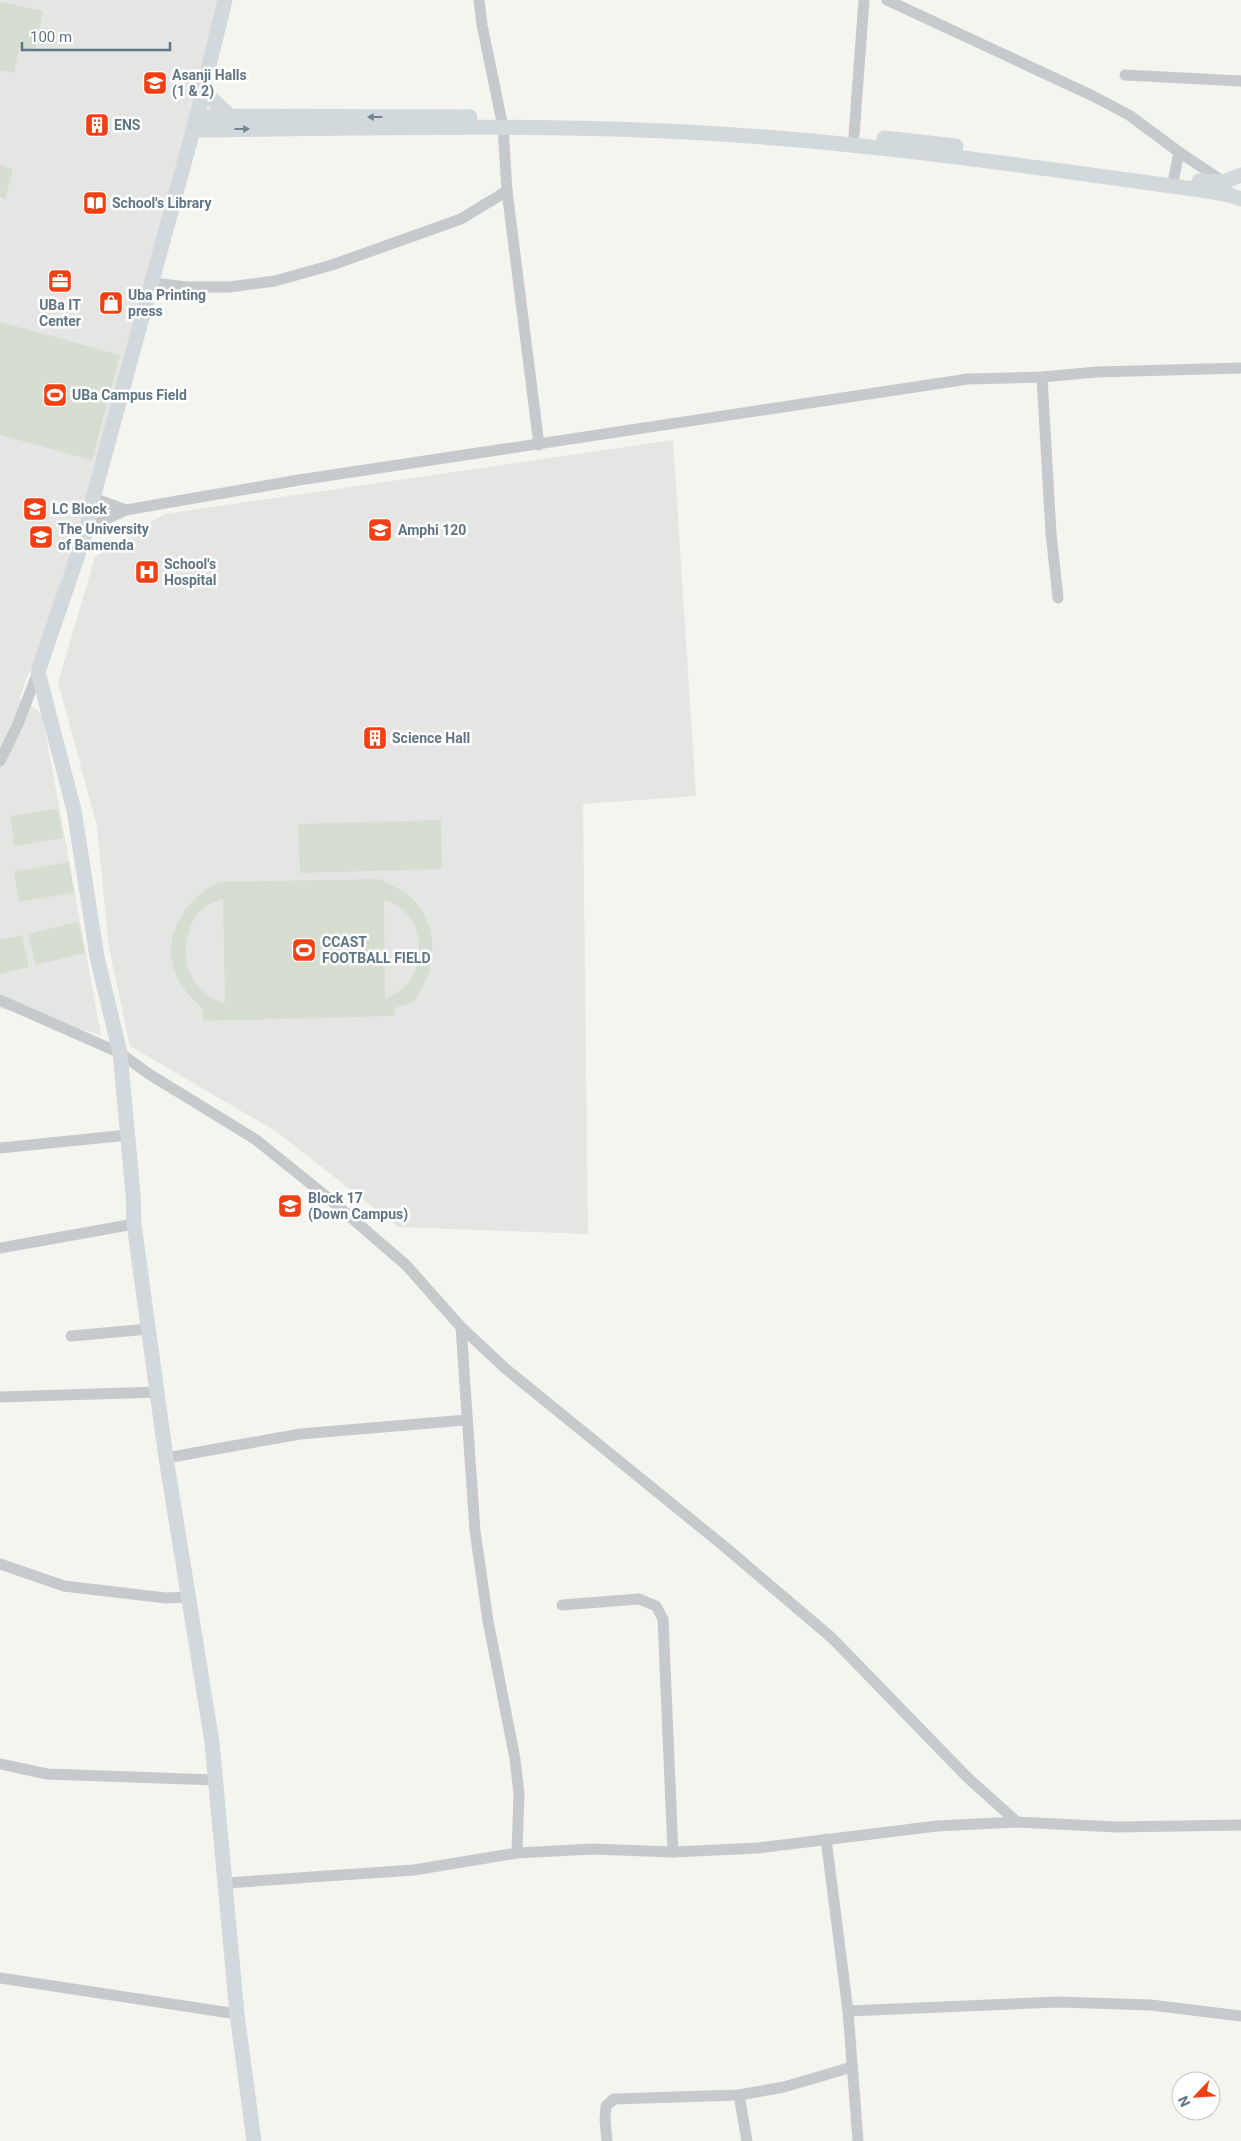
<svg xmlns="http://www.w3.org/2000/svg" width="1241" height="2141" viewBox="0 0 1241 2141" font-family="Roboto,sans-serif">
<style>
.built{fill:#e5e6e4}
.green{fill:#d6ddd1;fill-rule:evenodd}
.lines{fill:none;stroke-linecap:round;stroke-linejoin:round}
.street{stroke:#c7cacd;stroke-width:11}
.secondary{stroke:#d2d9dc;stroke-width:15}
.oneway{fill:#728591}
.labels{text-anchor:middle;stroke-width:5;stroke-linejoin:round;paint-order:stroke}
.poi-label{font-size:14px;font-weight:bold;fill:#617684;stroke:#fff;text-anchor:start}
</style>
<rect width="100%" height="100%" fill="#f5f5f0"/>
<g class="built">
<path d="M0,0H229L71,577L25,682L20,698L42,714L101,1035L0,1008Z"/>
<path d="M673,440L696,796L583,804L588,1234L398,1227L277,1132L130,1046L109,948L97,827L58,682L95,557L164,514Z"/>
</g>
<g class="green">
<path d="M0,2L43,11L35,51L19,48L14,73L0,70Z"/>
<path d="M0,165L13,169L5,199L0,197Z"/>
<path d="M0,322L120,355L92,460L0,435Z"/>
<path d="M58,809L63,838L14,846L10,816Z"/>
<path d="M441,820L442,869L300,873L298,824Z"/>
<path d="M69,862L74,893L19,902L14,871Z"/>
<path d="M380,879C394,886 408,893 418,905C437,927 436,966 421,989C419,993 416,999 413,1002C407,1005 400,1006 394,1008L395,1016L203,1021C202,1017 203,1012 202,1009C199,1004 192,999 189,995C184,989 179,981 176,975C160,937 186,897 219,882ZM223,899L225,1002V1003C220,1001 212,999 207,995C180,976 179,932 202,909C207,904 217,901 223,899ZM384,900C417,908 428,948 412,977C407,988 395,994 385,999Z"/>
<path d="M78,922L85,953L36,965L28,934Z"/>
<path d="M22,935L29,967L0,974V940Z"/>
</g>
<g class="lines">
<g class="street">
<path d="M479,0L482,25L503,127L507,191L539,445"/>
<path d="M887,0L1093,96L1129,115L1179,152L1224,182"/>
<path d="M1125,75L1241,81"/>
<path d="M854,135L864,0"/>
<path d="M1174,177L1179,152"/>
<path d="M153,283L187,287H229L275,281L332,265L461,219L507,191"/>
<path d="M1042,377L1051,533L1058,598"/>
<path d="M93,498L126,510"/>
<path d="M87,528L126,510L299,480L968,379L1042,377L1097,372L1241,368"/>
<path d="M0,761L18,724L38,672"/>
<path d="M0,1000L120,1053L149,1074L255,1139L326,1196L406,1265L461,1327L506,1369L725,1547L832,1638L968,1778L1017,1822"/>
<path d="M0,1148L128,1135"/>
<path d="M0,1248L134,1224"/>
<path d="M461,1327L475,1531L488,1621L515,1759L519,1794L517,1853"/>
<path d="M71,1336L149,1329"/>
<path d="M0,1397L158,1392"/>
<path d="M166,1458L300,1434L466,1420"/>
<path d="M0,1564L64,1586L166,1598L187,1597"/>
<path d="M562,1605L639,1599L656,1606L663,1619L673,1852"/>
<path d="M0,1764L47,1774L216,1780"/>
<path d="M826,1839L848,2011L858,2141"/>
<path d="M226,1883L414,1870L517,1853L592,1849L673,1852L758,1848L937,1826L1017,1822L1116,1827L1241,1825"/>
<path d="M0,1978L237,2014"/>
<path d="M848,2011L1058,2002L1151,2005L1241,2016"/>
<path d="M739,2095L747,2141"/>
<path d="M607,2141L605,2120L606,2106L614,2099L739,2095L784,2087L852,2067"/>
</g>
<g class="secondary">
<path d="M225,0L197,116L93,498L87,528L38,672L74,810L97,957L120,1053L133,1193L134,1224L166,1458L212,1742L237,2014L254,2141"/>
<path d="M203,91L230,116"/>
<path d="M197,116L470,117"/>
<path d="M193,130C369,128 545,123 720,134C884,144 1046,169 1208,191L1230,195L1241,199"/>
<path d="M884,138L956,146"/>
<path d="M1199,181L1224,182L1241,175"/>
</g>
</g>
<defs><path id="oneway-solid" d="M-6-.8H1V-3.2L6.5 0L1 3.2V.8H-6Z" transform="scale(1.25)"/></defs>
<g class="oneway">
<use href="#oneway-solid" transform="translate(375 117) rotate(-180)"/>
<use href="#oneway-solid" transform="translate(242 129)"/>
</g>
<defs>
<symbol id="university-square" viewBox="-11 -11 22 22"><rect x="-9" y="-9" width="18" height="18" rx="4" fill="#f24014" stroke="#fff"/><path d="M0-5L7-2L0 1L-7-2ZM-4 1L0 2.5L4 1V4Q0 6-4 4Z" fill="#fff"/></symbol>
<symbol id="building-square" viewBox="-11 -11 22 22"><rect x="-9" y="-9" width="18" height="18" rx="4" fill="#f24014" stroke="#fff"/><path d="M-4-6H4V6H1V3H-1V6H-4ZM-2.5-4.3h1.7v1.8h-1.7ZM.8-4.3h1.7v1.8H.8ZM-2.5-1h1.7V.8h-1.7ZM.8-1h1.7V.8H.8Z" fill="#fff"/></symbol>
<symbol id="library-square" viewBox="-11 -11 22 22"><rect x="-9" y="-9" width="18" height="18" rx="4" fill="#f24014" stroke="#fff"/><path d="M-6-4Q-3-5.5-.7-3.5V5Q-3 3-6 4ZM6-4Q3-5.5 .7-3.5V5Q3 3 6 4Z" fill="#fff"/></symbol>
<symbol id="office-square" viewBox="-11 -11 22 22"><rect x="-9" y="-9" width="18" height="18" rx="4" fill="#f24014" stroke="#fff"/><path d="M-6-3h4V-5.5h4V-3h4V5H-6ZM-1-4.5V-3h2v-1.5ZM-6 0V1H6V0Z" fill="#fff"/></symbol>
<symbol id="shop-square" viewBox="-11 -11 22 22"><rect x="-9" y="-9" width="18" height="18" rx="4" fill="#f24014" stroke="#fff"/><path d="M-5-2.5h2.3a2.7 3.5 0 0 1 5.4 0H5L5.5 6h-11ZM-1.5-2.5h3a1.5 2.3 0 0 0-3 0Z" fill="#fff"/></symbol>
<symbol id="stadium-square" viewBox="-11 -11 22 22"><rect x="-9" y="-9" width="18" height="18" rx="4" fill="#f24014" stroke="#fff"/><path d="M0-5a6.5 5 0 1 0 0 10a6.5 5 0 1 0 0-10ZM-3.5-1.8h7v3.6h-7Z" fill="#fff"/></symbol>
<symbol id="hospital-square" viewBox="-11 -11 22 22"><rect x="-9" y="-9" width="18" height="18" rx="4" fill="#f24014" stroke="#fff"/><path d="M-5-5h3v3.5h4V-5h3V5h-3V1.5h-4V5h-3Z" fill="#fff"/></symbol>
</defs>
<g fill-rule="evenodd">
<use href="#university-square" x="141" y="69" width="28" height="28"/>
<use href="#building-square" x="83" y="111" width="28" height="28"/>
<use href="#library-square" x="81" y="189" width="28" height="28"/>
<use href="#office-square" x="46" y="267" width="28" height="28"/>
<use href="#shop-square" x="97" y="289" width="28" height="28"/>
<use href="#stadium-square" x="41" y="381" width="28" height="28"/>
<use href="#university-square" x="21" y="495" width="28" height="28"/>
<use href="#university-square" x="366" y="516" width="28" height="28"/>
<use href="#university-square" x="27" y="523" width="28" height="28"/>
<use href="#hospital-square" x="133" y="558" width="28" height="28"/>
<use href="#building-square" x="361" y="724" width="28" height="28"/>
<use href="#stadium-square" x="290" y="936" width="28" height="28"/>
<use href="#university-square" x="276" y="1192" width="28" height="28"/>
</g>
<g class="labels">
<g class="poi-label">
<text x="172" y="80">Asanji Halls<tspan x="172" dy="16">(1 &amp; 2)</tspan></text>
<text x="114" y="130">ENS</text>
<text x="112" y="208">School's Library</text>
<text x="128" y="300">Uba Printing<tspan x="128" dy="16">press</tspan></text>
<text x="60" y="310" text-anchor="middle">UBa IT<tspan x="60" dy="16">Center</tspan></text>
<text x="72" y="400">UBa Campus Field</text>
<text x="52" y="514">LC Block</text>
<text x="58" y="534">The University<tspan x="58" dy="16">of Bamenda</tspan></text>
<text x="398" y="535">Amphi 120</text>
<text x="164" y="569">School's<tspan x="164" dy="16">Hospital</tspan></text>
<text x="392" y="743">Science Hall</text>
<text x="322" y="947">CCAST<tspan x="322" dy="16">FOOTBALL FIELD</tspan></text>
<text x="308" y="1203">Block 17<tspan x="308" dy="16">(Down Campus)</tspan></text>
</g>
</g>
<g transform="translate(1196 2096) rotate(245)"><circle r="24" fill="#ffffff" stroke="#c0c8ce"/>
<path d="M0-4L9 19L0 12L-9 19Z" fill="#f24014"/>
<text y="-8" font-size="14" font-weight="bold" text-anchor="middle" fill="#617684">N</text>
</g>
<path d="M22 42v8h148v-8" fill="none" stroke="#617684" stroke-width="2.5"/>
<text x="30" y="42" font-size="15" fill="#617684" stroke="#ffffff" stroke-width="4" paint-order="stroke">100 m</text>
</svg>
